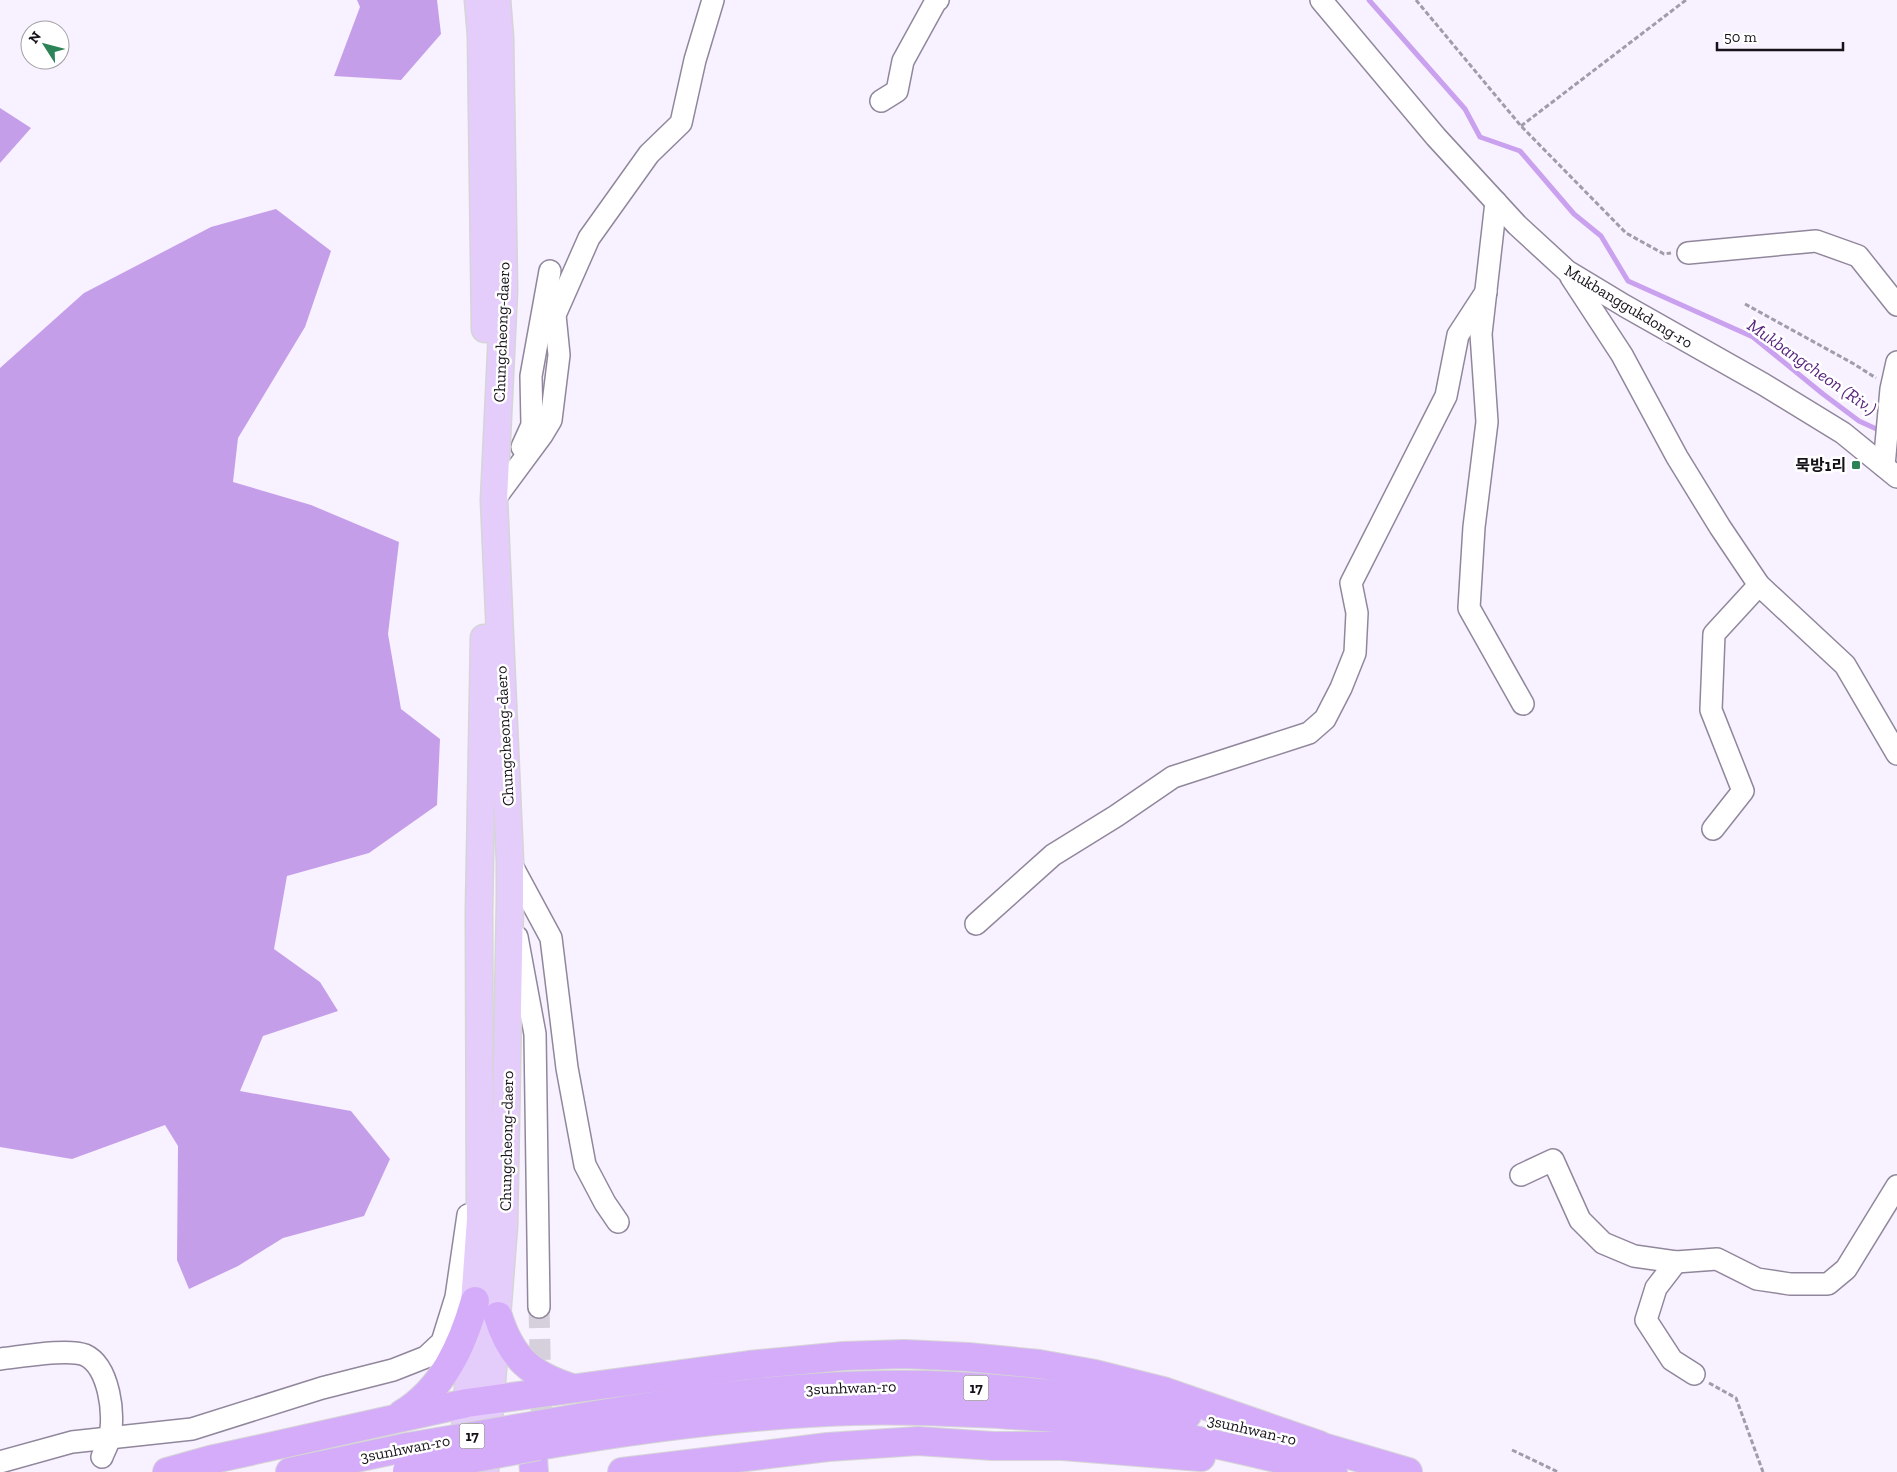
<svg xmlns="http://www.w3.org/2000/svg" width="1897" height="1472" viewBox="0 0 1897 1472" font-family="'Zilla Slab','Noto Sans KR',serif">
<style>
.forest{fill:#c59eea}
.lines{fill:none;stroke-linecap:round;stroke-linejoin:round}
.stream{stroke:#c9a1ee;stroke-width:5}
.minor-tunnel{stroke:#d6d0dc;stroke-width:21;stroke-dasharray:21 11;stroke-linecap:butt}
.minor-casing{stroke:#91879c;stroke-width:24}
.major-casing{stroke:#d5d4d6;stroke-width:29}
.highway-casing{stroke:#d5d4d6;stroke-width:30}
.path{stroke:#a19ca7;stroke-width:3;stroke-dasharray:5 2.5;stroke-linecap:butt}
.minor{stroke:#fff;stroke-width:21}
.major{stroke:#e5cdfb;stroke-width:26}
.highway{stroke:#d4acf9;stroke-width:28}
.highway-bridge-casing{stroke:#d5d4d6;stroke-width:30;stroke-linecap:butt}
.highway-bridge{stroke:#d4acf9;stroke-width:28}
.poi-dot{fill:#2b8357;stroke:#fff;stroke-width:2}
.labels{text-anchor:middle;stroke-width:5;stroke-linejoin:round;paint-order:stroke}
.shield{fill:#fff;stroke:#5c595e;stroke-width:1}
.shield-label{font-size:15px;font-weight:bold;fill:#161219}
.street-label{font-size:16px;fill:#161219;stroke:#fff}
.poi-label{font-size:16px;font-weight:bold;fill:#161219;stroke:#fff;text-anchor:end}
.water-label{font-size:18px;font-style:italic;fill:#58247d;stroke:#fff}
</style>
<rect width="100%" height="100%" fill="#f8f1ff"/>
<g class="forest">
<path d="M357,0H437L441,34L401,80L334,76L360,7Z"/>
<path d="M0,108L31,128L0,163Z"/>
<path d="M276,209L331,251L305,327L238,438L233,482L311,505L399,542L388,634L401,709L440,739L437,805L369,853L287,876L274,949L320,982L338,1011L263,1036L240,1091L351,1111L390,1159L364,1216L283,1238L238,1266L189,1289L177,1260L178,1146L165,1125L72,1159L0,1147V368L84,293L211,227Z"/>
</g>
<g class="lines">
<path class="stream" d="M1369,0L1465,109L1480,137L1520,151L1574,214L1601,236L1628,281L1753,337L1823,394L1859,421L1883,432"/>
<path class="minor-tunnel" d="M539,1307L542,1439"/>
<defs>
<g id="minor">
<path d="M1321,0L1436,137L1517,225L1567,271L1625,306L1763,384L1843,433L1897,477"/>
<path d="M881,101L897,91L903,61L936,1L938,0"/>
<path d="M1496,202L1481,334L1487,422L1474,527L1469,608L1523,704"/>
<path d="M1688,253L1816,241L1858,256L1897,305"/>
<path d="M1571,277L1622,355L1677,457L1720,527L1759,585L1845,665L1897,754"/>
<path d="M522,447L532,425L531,376L550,271"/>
<path d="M1884,466L1891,389L1897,362"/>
<path d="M494,500L542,435L551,420L559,355L555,315L589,238L649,154L681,123L695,60L713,0"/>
<path d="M1713,829L1743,791L1711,710L1714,634L1759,585"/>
<path d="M510,862L551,938L567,1068L585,1165L605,1203L618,1222"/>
<path d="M976,924L1053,855L1116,816L1173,777L1309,733L1325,719L1341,688L1355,653L1357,613L1351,583L1446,396L1458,335L1486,292"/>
<path d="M517,937L535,1034L539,1307"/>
<path d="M1521,1175L1553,1160L1580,1220L1603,1243L1634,1256L1676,1262L1717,1259L1757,1279L1790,1284H1828L1846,1269L1897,1186"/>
<path d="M1676,1262L1656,1288L1646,1320L1672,1360L1694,1374"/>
<path d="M0,1359C20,1357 67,1348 85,1355C109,1366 116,1416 109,1439C108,1445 104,1451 102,1457"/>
<path d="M0,1462L72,1442L192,1429L322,1388L393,1370L426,1357L442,1342L456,1297L468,1215"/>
</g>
<g id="major">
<path d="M478,0L481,35L485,329"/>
<path d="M463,1458L480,1219L479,911L484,638"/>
<path d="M485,1472L504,1226L510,901V862L494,500L504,290L500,38L497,0"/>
</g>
<g id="highway">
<path d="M498,1316C511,1358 531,1375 572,1388"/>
<path d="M402,1414C443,1389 462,1346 475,1301"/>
<path d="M537,1425C674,1401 815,1379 954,1386C1032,1390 1110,1401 1187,1415"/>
<path d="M531,1428L534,1472"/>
<path d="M1302,1441L1408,1472"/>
<path d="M538,1446C643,1428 748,1414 854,1411C903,1409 951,1412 999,1414C1034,1417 1070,1418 1104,1423C1181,1435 1257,1453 1333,1472"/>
<path d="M167,1472L210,1460L467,1403L749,1365L844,1356L904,1354L968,1357L1039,1364L1095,1374L1163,1391L1319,1445"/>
<path d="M290,1472L408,1447"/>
<path d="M622,1472L828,1447L918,1441L993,1446H1063L1201,1457"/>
</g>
</defs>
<use href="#minor" class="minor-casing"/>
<use href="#major" class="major-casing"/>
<use href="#highway" class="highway-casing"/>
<g class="path">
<path d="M1416,0L1521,126L1626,233L1664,254L1671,253"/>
<path d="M1521,126L1686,0"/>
<path d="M1745,304L1854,364L1876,378"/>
<path d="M1709,1383L1736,1398L1763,1472"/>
<path d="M1512,1450L1558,1472"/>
</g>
<use href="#minor" class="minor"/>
<use href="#major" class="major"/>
<use href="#highway" class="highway"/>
<defs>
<g id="highway-bridge">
<path d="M408,1447L537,1425"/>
<path d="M407,1471L538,1446"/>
</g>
</defs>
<use href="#highway-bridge" class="highway-bridge-casing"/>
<use href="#highway-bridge" class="highway-bridge"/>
</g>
<rect class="poi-dot" x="1851" y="460" width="10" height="10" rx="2.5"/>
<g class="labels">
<g class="shield">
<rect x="963.5" y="1375.5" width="25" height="25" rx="4"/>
<rect x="459.5" y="1423.5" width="25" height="25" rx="4"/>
</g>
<g class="shield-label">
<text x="976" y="1393">17</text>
<text x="472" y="1441">17</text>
</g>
<g class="street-label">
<text transform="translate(1629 306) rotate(31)" y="6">Mukbanggukdong-ro</text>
<text transform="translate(501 332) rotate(-88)" y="6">Chungcheong-daero</text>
<text transform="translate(504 736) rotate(-93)" y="6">Chungcheong-daero</text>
<text transform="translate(506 1141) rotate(-89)" y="6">Chungcheong-daero</text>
<text transform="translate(851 1387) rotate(-2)" y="6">3sunhwan-ro</text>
<text transform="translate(1252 1429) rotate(13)" y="6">3sunhwan-ro</text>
<text transform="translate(405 1448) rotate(-11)" y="6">3sunhwan-ro</text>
</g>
<g class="poi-label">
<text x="1846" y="471">묵방1리</text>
</g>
<g class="water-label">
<text transform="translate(1812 367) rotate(35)" y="6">Mukbangcheon (Riv.)</text>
</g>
</g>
<g transform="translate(45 45) rotate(306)"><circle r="24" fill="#ffffff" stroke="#a2a0a3"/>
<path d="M0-4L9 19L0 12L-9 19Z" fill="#2b8357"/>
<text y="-8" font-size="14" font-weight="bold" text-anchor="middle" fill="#161219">N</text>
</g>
<path d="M1717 42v8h126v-8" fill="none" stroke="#161219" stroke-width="2.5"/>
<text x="1724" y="42" font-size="15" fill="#161219" stroke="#ffffff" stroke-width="4" paint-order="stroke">50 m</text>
</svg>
